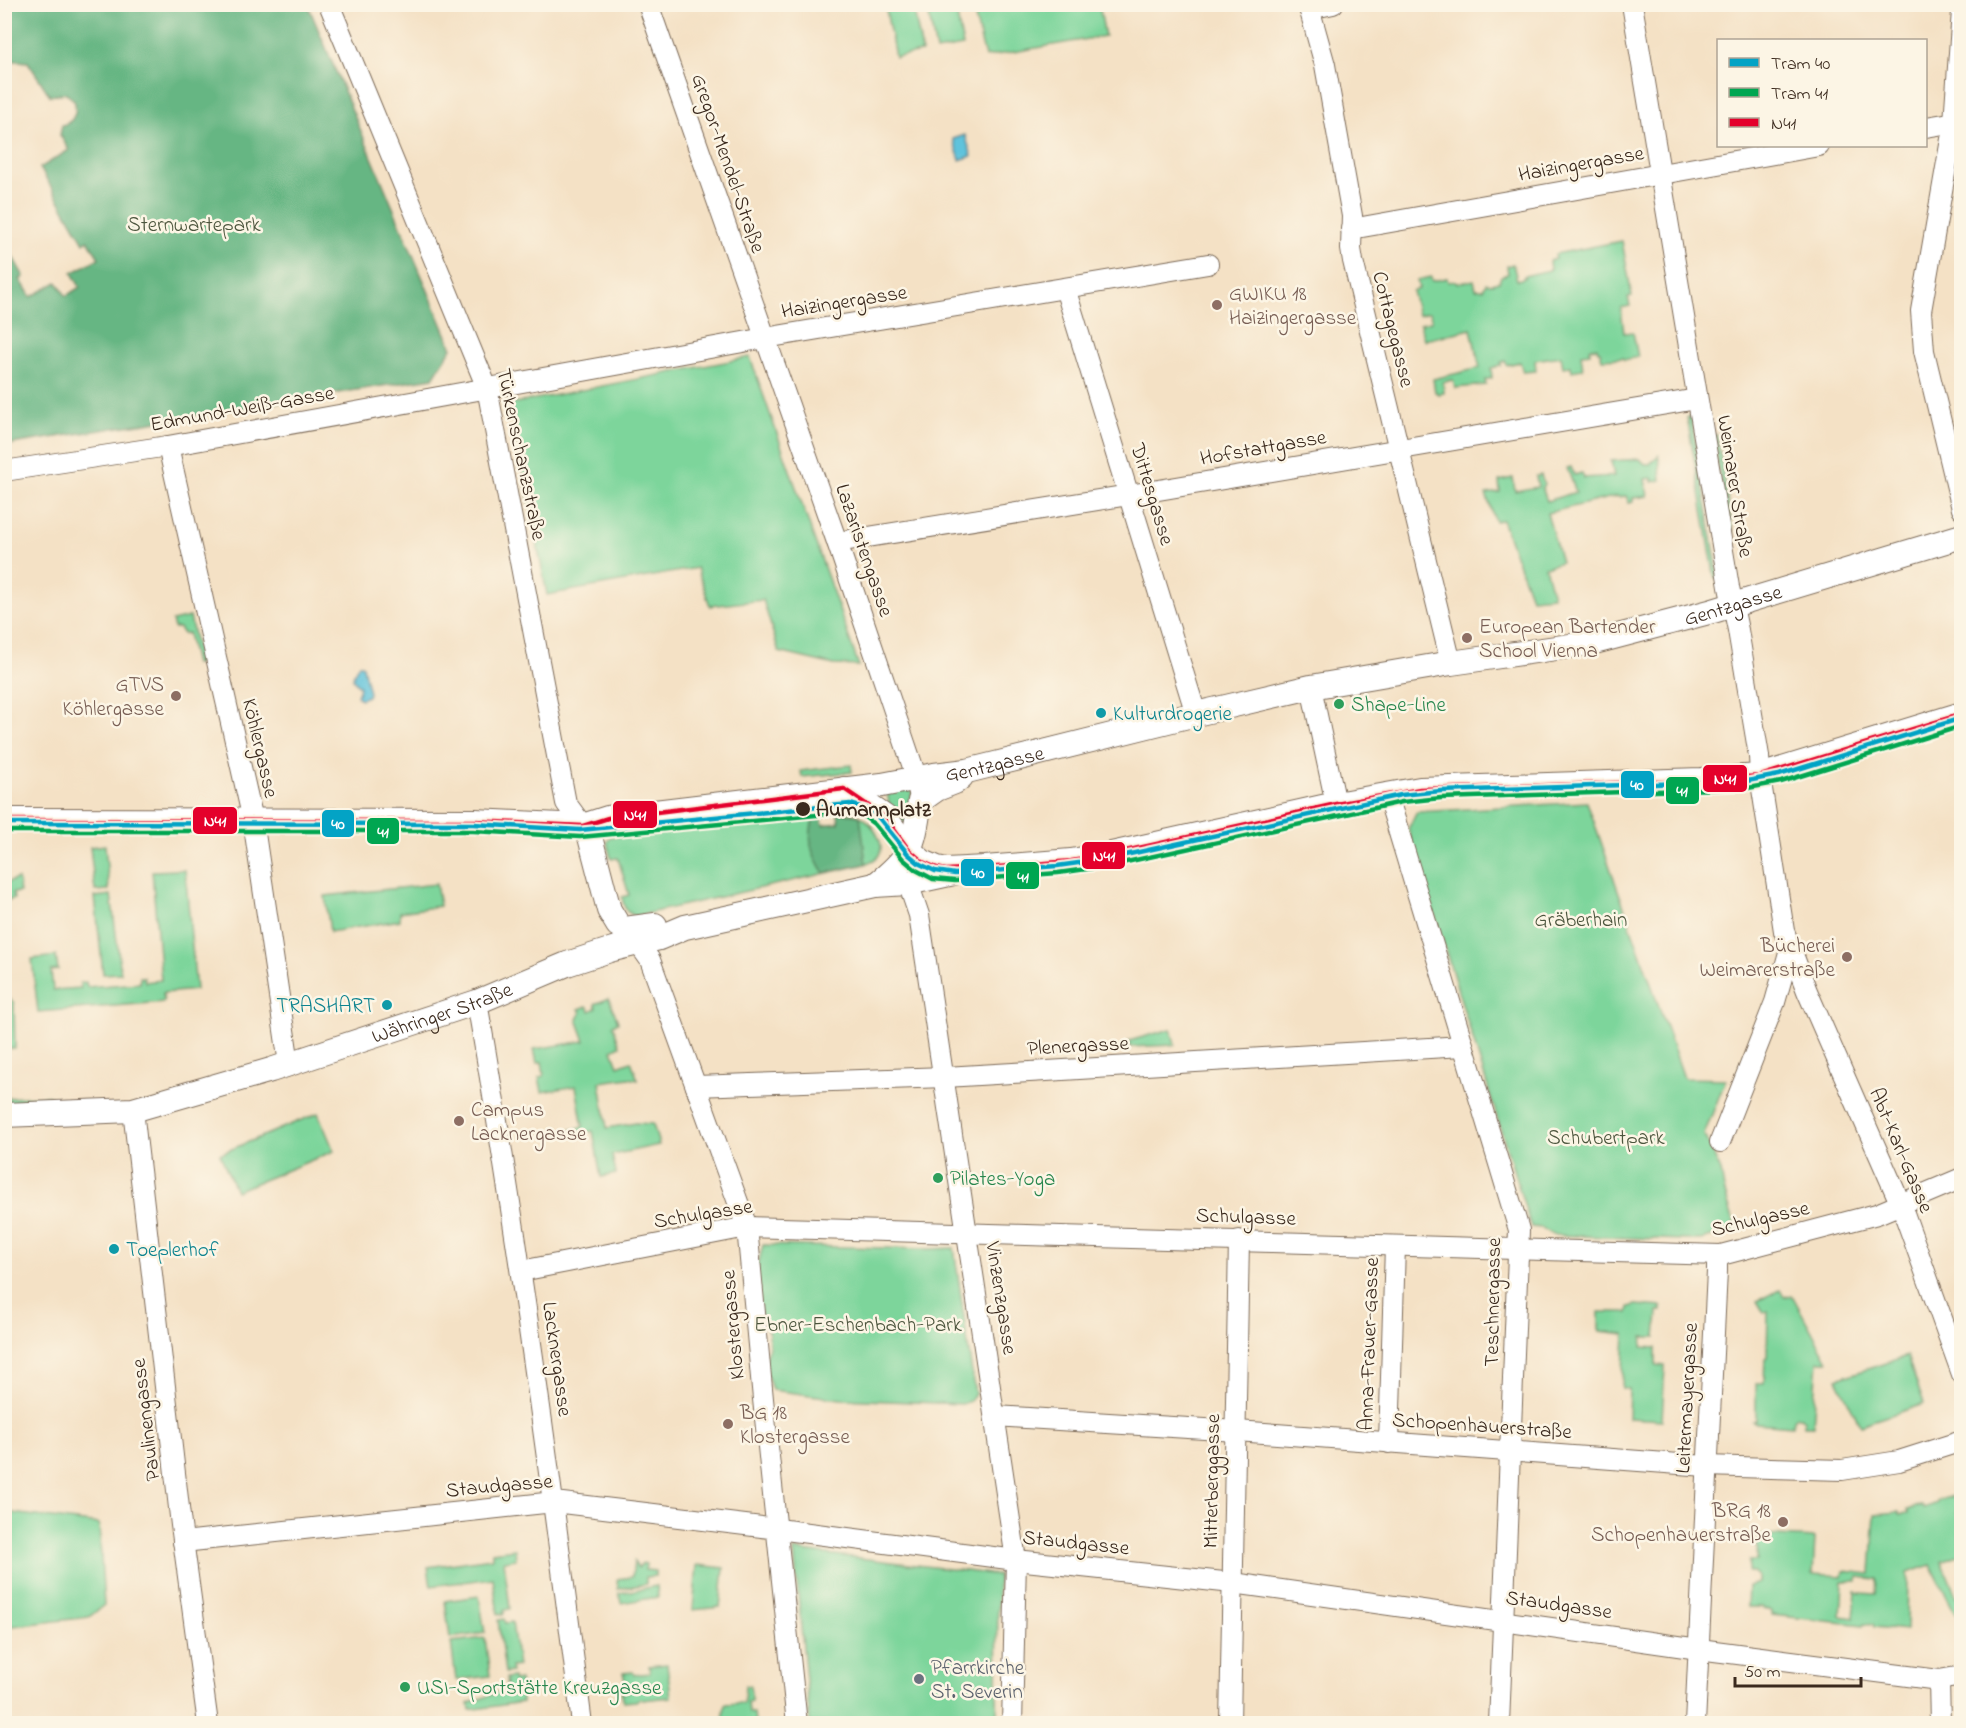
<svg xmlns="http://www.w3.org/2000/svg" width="1966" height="1728" viewBox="0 0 1966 1728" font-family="'Indie Flower',sans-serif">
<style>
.green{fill:#7dd59b;stroke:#5c805c;stroke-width:1.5;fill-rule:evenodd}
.forest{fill:#66b683;stroke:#507050;stroke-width:1.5}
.water{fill:#5ec3dc;stroke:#4c767d;stroke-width:1.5}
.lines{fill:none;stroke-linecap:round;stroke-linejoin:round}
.minor-casing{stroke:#7c6a58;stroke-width:22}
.major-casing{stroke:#7c6a58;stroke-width:26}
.minor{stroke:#fff;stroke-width:20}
.major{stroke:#fff;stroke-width:24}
.bus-1-casing{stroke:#fcf5e5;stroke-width:9}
.bus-1{stroke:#e4002b;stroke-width:4.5}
.tram-1-casing{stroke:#fcf5e5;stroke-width:9}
.tram-2-casing{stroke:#fcf5e5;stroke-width:9}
.tram-1{stroke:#03a3c5;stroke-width:4.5}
.tram-2{stroke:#00a651;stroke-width:4.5}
.education-dot{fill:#8d6e63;stroke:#fcf5e5;stroke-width:2}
.leisure-dot{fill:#2e9e5b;stroke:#fcf5e5;stroke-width:2}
.culture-dot{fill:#0f9aa8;stroke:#fcf5e5;stroke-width:2}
.stop-dot{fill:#3b2a1e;stroke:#fcf5e5;stroke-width:2}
.worship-dot{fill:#6b7280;stroke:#fcf5e5;stroke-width:2}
.labels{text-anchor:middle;stroke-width:5;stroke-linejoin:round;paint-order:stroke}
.street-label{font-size:21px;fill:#3b2a1e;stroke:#fcf5e5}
.park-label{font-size:21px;fill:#4c553d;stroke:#fcf5e5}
.education-label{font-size:21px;fill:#785e54;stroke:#fcf5e5;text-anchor:start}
.leisure-label{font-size:21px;fill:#27864d;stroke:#fcf5e5;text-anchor:start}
.culture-label{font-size:21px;fill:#0d838f;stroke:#fcf5e5;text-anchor:start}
.stop-label{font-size:21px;font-weight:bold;fill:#3b2a1e;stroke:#fcf5e5;text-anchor:start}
.worship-label{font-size:21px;fill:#5b616d;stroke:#fcf5e5;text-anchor:start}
.line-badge{stroke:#fcf5e5;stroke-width:2}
.badge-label{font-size:16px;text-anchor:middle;font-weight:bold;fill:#fff}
</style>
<rect width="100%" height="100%" fill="#fcf5e5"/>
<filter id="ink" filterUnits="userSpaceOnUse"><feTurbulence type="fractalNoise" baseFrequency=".0167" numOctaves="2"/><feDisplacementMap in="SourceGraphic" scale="12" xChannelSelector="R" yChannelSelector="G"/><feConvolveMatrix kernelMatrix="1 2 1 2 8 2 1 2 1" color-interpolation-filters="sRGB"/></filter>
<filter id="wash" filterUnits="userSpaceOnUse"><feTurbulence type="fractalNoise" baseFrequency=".008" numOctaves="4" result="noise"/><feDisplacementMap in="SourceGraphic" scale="24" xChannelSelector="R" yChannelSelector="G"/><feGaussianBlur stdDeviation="1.35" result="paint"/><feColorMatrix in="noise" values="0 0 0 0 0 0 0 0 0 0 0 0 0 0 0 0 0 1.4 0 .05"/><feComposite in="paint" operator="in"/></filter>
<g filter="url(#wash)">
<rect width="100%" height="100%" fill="#f4e1c5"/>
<g class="green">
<path d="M885,5H913L922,52L895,57Z"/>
<path d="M927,5H955L963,46L936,51Z"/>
<path d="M972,5H1099L1105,36L985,57Z"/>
<path d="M1622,241L1632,296L1628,297L1630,306L1621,308L1624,333L1633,332L1638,357L1624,360L1623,358L1602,359L1600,351H1598L1597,347L1589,348L1590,353L1581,354L1583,369L1572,371L1571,366L1563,367L1561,356L1535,360L1536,371L1523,372L1520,362L1506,365L1505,361L1501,362V366L1491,368L1492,378L1485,380L1486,385L1455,388L1453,380L1443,382L1444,393L1439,394L1435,392L1433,379L1480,368L1471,329L1424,340L1420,324L1432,321L1430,312L1418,315L1412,291L1419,289L1417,280L1431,277L1432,281L1447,278L1448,282L1456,281L1457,283L1474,280L1476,289H1483L1486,283L1491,284L1499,282L1501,276L1508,274L1507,266L1513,264L1517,280L1524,278V276L1550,270L1549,261L1556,259L1555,254Z"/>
<path d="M750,357L859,666L834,665L779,652L763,600L710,606L697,568L547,595L510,404Z"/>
<path d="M1691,416L1719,579H1715L1687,417Z"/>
<path d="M1713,435H1717L1733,533H1729Z"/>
<path d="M1659,455L1661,480L1652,482V478L1645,479L1648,496L1633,498V502L1629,503L1626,496L1618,497L1617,496L1547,513L1561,562L1545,567L1553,596L1531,598L1502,520L1495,521L1486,494L1500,492L1499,481L1513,478L1515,491L1538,487L1536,476L1541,475L1544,485L1542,487L1547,501L1576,492L1567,468L1571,467L1574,475L1582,473L1584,478L1614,476L1611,461L1640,459L1645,464H1650Z"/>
<path d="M190,617L200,663L195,664L188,633L183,634L179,628H174L172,621Z"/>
<path d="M851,765L852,772L802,777L801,771Z"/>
<path d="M912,788L909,829L889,805L887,790Z"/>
<path d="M1587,802L1684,1078L1726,1079L1704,1135L1721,1171L1724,1189L1736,1230L1701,1240H1684L1553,1235L1542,1228L1531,1227L1408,829L1417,812Z"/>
<path d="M838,812C846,813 855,813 862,817C872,823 886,844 879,855C875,861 868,863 862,865L636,916C626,913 624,908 622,897L629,895L618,858L611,859L607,842L610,837L735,824V826L760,821L761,825L771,823V820L821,814L822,825L839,823Z"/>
<path d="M105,845L109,890L95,891L90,847Z"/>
<path d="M180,870H185L196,990L163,993L164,1002L38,1012L32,959L56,956L58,970L51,971L53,990L81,988L80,983L86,982L87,987L140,983V977H144L145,982L161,980L152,871Z"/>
<path d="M18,879L20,892L13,893L14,899L5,901V883Z"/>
<path d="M436,884L440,906L400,912V920L330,932L325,896Z"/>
<path d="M111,895L121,973L103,974L95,897Z"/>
<path d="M609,998L618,1022L613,1025L620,1046L612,1050L618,1066L631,1061L638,1080L629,1078L600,1082L607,1128L636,1123L653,1124L659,1145L612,1155L616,1174L601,1177L593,1131L571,1135L570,1130L583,1127L576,1086L542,1092L539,1077L544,1076L542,1062L537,1063L534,1049L585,1041L577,1019L581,1012L579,1009L587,1006L590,1011L596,1008L595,1004Z"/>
<path d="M10,999L14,1003L15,1048L5,1049V1000Z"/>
<path d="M1171,1029L1175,1045L1130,1047L1129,1041Z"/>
<path d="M49,1096V1100L5,1104V1098Z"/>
<path d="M318,1113L334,1151L236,1191L220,1154Z"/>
<path d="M763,1245L928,1249L954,1248L975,1394L970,1401L962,1404L841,1399L772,1390L763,1362L769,1347V1334L759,1309L756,1273Z"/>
<path d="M1780,1290L1784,1297L1792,1295L1828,1361H1818L1813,1426H1804V1421L1801,1417H1796L1793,1420L1792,1426L1756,1423L1753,1421L1756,1420V1383H1764L1765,1358L1767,1357L1768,1311L1764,1313L1757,1301Z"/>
<path d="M1636,1305L1662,1307V1311L1658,1312L1656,1337H1643L1642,1347L1656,1348V1365L1665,1366L1662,1420L1628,1418L1629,1389L1622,1388L1625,1334L1599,1331V1312H1628L1629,1307Z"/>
<path d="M1907,1356L1924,1404L1860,1425L1837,1379Z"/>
<path d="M1958,1494L1961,1503V1512L1957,1513L1961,1523V1554L1942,1561L1956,1596L1961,1595V1625L1931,1565L1908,1573L1907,1630L1874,1627L1873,1624L1864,1623L1863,1625L1772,1615V1611L1763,1609L1762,1607H1747L1748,1586L1758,1583V1576L1754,1573H1748L1749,1561H1757L1758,1535L1815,1538L1813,1574L1843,1576L1844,1571L1871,1574L1875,1514L1899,1512L1900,1515L1908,1513L1907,1510L1922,1505L1923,1508L1937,1503V1501ZM1858,1577L1877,1579L1876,1594L1859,1593L1856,1591L1854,1618L1841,1616L1843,1581H1857Z"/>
<path d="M5,1512L99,1524L104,1605L89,1617L5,1627Z"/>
<path d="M515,1549L516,1559L504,1561L510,1609L504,1610V1614L498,1615L493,1578L431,1586L428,1567L492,1558V1552Z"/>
<path d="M794,1550L998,1575L997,1723H810Z"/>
<path d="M634,1562L638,1568L643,1563L646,1564L645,1570L655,1571V1576L646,1577V1584L618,1589L617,1579L632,1577Z"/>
<path d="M697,1565L724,1568L720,1607L693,1610Z"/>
<path d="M657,1586L658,1597L621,1603L619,1593Z"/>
<path d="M479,1596L485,1633L450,1638L445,1601Z"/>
<path d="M504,1619L505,1623L512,1622L518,1666L511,1667L512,1672L505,1673L498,1620Z"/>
<path d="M485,1638L490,1676L456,1680L451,1642Z"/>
<path d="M667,1664L671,1697L642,1700L640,1698L636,1701L623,1702L621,1693L628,1692L623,1673L633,1672L634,1675L650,1673L649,1666Z"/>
<path d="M513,1677L514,1681L520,1680L522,1702L470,1710L469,1703L507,1689L506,1678Z"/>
<path d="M745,1686H750L752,1701L748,1702L749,1713H754L755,1723H723L725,1704L744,1703Z"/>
</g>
<g class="forest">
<path d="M5,4L308,5L452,348L433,378L5,445V249L7,253L10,252L24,277L20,279L31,297L57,282L66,296L80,287L72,273L99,258L88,240L84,243L40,168L69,150L60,135L62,125C74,123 78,111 74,100L65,93L50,96L28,62L5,60Z"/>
<path d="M838,812L860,816L866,864L824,873C810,852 807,841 814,815L821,814L823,825L839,823Z"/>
</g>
<g class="water">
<path d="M965,135L972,156L960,160L953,139Z"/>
<path d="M359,664L363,666L369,693L368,696L361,699L357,696L360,687L353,679L354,673Z"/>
</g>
</g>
<g filter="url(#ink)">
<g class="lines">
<defs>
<g id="minor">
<path d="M329,4L487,388L566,803L583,826"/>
<path d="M648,4L837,542L913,767L919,793"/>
<path d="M1308,4L1325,65L1352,216L1351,249L1353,261L1451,663"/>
<path d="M1632,4L1729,587L1738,630L1759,756L1760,776L1784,931L1807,991L1901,1205L1962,1374"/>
<path d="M1309,9L1333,4"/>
<path d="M1962,11L1954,122L1921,311L1924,351L1962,509"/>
<path d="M1926,127L1962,121"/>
<path d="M1351,229L1819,146"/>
<path d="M1065,288L1196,714"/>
<path d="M168,446L253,820L289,1064"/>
<path d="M4,471L168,446L765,338L1208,264"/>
<path d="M837,542L1129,495L1697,399"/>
<path d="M1311,687L1336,804"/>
<path d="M1387,793L1519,1230L1499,1724"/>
<path d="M908,883L919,915L1016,1560L1012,1724"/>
<path d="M638,943L650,960L747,1227L763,1399L797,1724"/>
<path d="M477,1002C519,1241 551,1482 582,1724"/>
<path d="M696,1086L945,1077L1463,1046"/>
<path d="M133,1110L181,1525L208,1724"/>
<path d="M1720,1142L1775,1002L1790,949"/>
<path d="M521,1271L747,1227L1721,1255L1877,1214L1962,1178"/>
<path d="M995,1416L1237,1431L1706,1466L1842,1470L1899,1461L1962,1441"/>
<path d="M1389,1443L1395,1246"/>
<path d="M183,1542L554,1502L778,1529L1016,1560L1233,1583L1699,1649L1939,1680L1962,1676"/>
<path d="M1939,1680L1940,1724"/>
<path d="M1230,1724L1239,1240"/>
<path d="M1695,1724L1717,1271V1262L1721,1255"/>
</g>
<g id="major">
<path d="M844,789L885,817L909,850L923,862L937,868L946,870L985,868L1071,861L1107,855L1336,804L1420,789L1701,780L1760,776L1962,714"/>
<path id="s1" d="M4,820L475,821L583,826L608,818L638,814L882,785L934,775L967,771L1196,714L1311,687L1451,663L1591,643L1713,611L1962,536"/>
<path d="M583,826L590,837L609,910L618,925L625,929L655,925"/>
<path d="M875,885C913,855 913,847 920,801L937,789L955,782L961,777"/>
<path id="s2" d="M4,1115L133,1110L271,1070L477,1002L567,964L613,949L659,938L685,927L875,885L908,883L954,873"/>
</g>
</defs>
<use href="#minor" class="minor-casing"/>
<use href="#major" class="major-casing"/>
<use href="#minor" class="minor"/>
<use href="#major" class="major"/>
<defs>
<g id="bus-1">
<path d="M844,789L885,817L909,850L923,862L937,868L946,870L985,868L1071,861L1107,855L1336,804L1420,789L1701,780L1760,776L1962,714"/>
<path d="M4,820L475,821L583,826L608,818L844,789"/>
</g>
</defs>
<use href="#bus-1" class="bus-1-casing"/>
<use href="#bus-1" class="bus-1"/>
<defs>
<path id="tram-1" d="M4,823L473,824L580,830L850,804L867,809L879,818L908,854L920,864L935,871L955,874L1057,866L1107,859L1401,795L1441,791L1747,781L1779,775L1962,718"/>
<path id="tram-2" d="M4,831H473L580,837L849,812L863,816L874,824L903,859L916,870L933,879L955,881L1058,873L1108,866L1402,802L1441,798L1748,788L1781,782L1962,726"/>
</defs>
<use href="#tram-1" class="tram-1-casing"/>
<use href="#tram-2" class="tram-2-casing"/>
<use href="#tram-1" class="tram-1"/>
<use href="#tram-2" class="tram-2"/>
</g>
</g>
<g class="education-dot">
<circle cx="1217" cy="305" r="6"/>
<circle cx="1467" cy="638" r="6"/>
<circle cx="176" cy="696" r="6"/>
<circle cx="1847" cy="957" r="6"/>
<circle cx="459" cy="1121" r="6"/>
<circle cx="728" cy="1424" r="6"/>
<circle cx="1783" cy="1522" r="6"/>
</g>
<g class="leisure-dot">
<circle cx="1339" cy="704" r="6"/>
<circle cx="938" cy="1178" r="6"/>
<circle cx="405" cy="1687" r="6"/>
</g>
<g class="culture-dot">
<circle cx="1101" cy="713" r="6"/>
<circle cx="387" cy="1005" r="6"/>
<circle cx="114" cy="1249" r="6"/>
</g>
<circle class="stop-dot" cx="803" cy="809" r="8"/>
<circle class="worship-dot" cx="919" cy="1679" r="6"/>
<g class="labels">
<g class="street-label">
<text transform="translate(729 163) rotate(71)" y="7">Gregor-Mendel-Straße</text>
<text transform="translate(1581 163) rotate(-10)" y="7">Haizingergasse</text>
<text transform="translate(844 301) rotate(-9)" y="7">Haizingergasse</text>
<text transform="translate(1394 329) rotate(76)" y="7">Cottagegasse</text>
<text transform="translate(242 408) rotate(-10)" y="7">Edmund-Weiß-Gasse</text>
<text transform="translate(1263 447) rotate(-10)" y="7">Hofstattgasse</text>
<text transform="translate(522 454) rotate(78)" y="7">Türkenschanzstraße</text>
<text transform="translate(1736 486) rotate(81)" y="7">Weimarer Straße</text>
<text transform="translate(1153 494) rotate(73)" y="7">Dittesgasse</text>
<text transform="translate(865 550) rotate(71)" y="7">Lazaristengasse</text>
<text dy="7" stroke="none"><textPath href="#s1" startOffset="1752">Gentzgasse</textPath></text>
<text transform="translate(261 748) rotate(77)" y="7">Köhlergasse</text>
<text dy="7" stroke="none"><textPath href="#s1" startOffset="996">Gentzgasse</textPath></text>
<text dy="7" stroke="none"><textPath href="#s2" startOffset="453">Währinger Straße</textPath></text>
<text transform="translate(1078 1045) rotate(-3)" y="7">Plenergasse</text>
<text transform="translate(1902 1150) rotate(67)" y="7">Abt-Karl-Gasse</text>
<text transform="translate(703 1213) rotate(-9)" y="7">Schulgasse</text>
<text transform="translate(1246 1216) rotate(2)" y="7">Schulgasse</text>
<text transform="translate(1760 1218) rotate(-13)" y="7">Schulgasse</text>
<text transform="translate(1002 1298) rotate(81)" y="7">Vinzenzgasse</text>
<text transform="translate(1492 1302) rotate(-89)" y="7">Teschnergasse</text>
<text transform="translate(732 1325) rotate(-95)" y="7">Klostergasse</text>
<text transform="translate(1368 1344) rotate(-88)" y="7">Anna-Frauer-Gasse</text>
<text transform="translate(558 1359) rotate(82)" y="7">Lacknergasse</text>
<text transform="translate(1686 1398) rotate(-87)" y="7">Leitermayergasse</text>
<text transform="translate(145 1420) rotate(-97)" y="7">Paulinengasse</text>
<text transform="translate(1482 1425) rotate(4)" y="7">Schopenhauerstraße</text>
<text transform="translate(1211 1481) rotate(-89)" y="7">Mitterberggasse</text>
<text transform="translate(499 1485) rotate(-5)" y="7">Staudgasse</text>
<text transform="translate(1076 1542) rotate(6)" y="7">Staudgasse</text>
<text transform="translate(1559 1604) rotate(8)" y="7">Staudgasse</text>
</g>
<g class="park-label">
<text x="194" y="231">Sternwartepark</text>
<text x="1581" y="926">Gräberhain</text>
<text x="1606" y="1144">Schubertpark</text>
<text x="858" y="1331">Ebner-Eschenbach-Park</text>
</g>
<g class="education-label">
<text x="1229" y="300">GWIKU 18<tspan x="1229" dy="24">Haizingergasse</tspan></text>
<text x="1479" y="633">European Bartender<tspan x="1479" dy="24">School Vienna</tspan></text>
<text x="164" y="691" text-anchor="end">GTVS<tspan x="164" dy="24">Köhlergasse</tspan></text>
<text x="1835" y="952" text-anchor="end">Bücherei<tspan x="1835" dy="24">Weimarerstraße</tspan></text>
<text x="471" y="1116">Campus<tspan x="471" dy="24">Lacknergasse</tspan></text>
<text x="740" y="1419">BG 18<tspan x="740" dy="24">Klostergasse</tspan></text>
<text x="1771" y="1517" text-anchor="end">BRG 18<tspan x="1771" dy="24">Schopenhauerstraße</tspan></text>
</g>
<g class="leisure-label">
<text x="1351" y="711">Shape-Line</text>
<text x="950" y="1185">Pilates-Yoga</text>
<text x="417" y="1694">USI-Sportstätte Kreuzgasse</text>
</g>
<g class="culture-label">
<text x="1113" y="720">Kulturdrogerie</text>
<text x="375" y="1012" text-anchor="end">TRASHART</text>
<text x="126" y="1256">Toeplerhof</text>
</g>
<g class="stop-label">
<text x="816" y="816">Aumannplatz</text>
</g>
<g class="worship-label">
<text x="931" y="1674">Pfarrkirche<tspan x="931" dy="24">St. Severin</tspan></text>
</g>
</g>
<g class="line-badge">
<rect x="1702" y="764" width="46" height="29" rx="6" fill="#e4002b"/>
<rect x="1620" y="770" width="35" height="29" rx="6" fill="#03a3c5"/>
<rect x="1665" y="776" width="35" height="29" rx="6" fill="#00a651"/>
<rect x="612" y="800" width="46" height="29" rx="6" fill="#e4002b"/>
<rect x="192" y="806" width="46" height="29" rx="6" fill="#e4002b"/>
<rect x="321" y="809" width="34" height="29" rx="6" fill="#03a3c5"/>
<rect x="366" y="817" width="34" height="28" rx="6" fill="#00a651"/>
<rect x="1081" y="841" width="45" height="29" rx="6" fill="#e4002b"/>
<rect x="960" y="858" width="35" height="29" rx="6" fill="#03a3c5"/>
<rect x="1005" y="861" width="35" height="29" rx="6" fill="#00a651"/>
</g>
<g class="badge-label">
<text x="1725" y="784">N41</text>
<text x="1637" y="790">40</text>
<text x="1682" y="796">41</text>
<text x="635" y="820">N41</text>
<text x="215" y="826">N41</text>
<text x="338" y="829">40</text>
<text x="383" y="837">41</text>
<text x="1104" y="861">N41</text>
<text x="978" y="878">40</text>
<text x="1023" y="882">41</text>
</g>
<rect width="1966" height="1728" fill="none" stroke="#fcf5e5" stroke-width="24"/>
<rect x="1717" y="39" width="210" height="108" fill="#fcf5e5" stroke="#afa495" stroke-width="1.5"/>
<rect x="1729" y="58" width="30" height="9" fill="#03a3c5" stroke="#afa495" stroke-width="1.5"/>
<text x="1771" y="69" font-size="18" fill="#3b2a1e">Tram 40</text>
<rect x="1729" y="88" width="30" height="9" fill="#00a651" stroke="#afa495" stroke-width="1.5"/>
<text x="1771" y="99" font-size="18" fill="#3b2a1e">Tram 41</text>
<rect x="1729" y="118" width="30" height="9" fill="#e4002b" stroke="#afa495" stroke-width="1.5"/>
<text x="1771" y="129" font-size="18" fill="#3b2a1e">N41</text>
<path d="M1735 1677v9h126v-9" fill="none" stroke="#3b2a1e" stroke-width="3"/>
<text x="1744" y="1677" font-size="18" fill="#3b2a1e" stroke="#fcf5e5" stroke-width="4.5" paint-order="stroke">50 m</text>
</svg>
